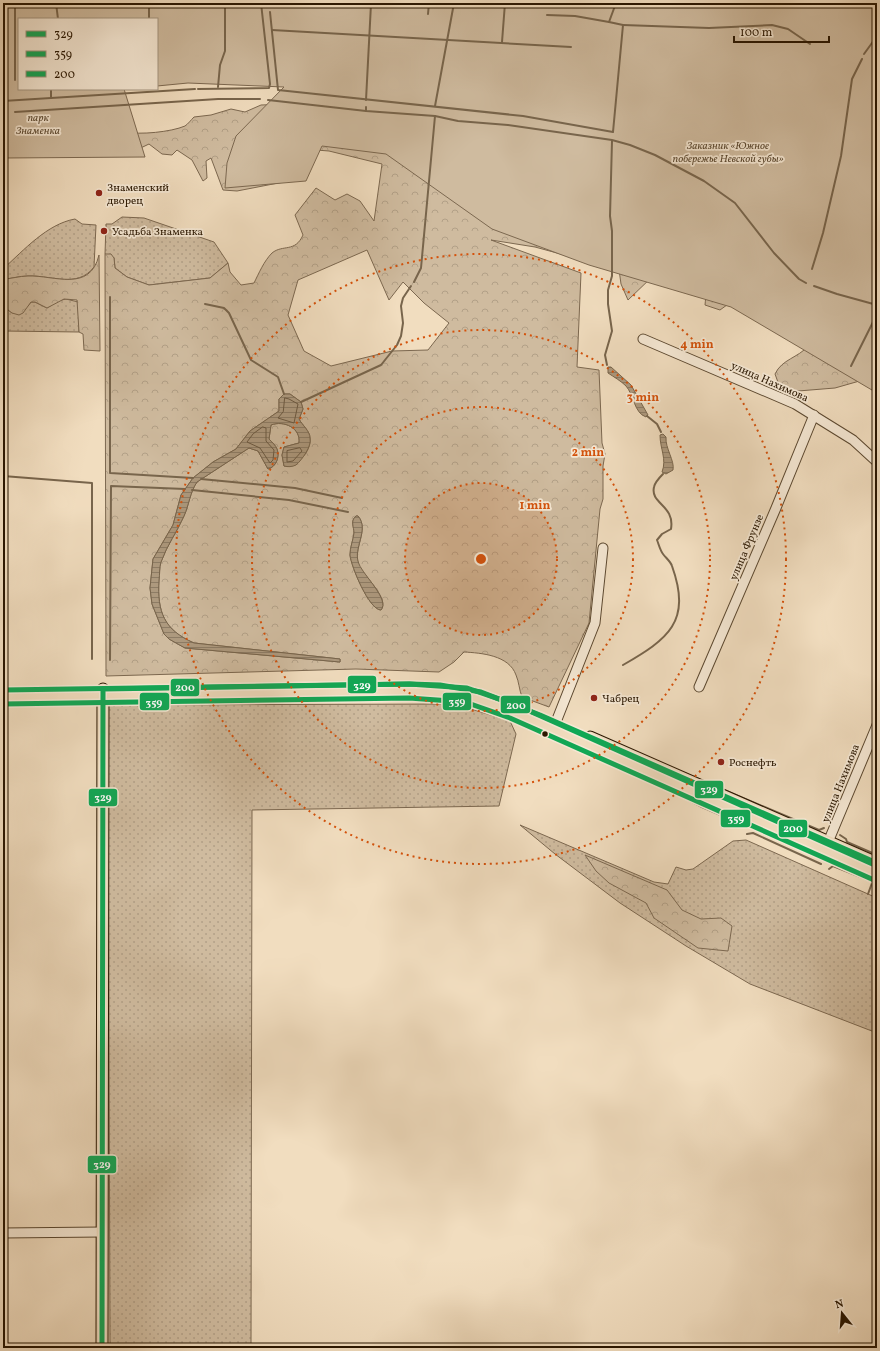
<svg xmlns="http://www.w3.org/2000/svg" width="880" height="1351" viewBox="0 0 880 1351" font-family="Vollkorn,serif">
<style>
.grass{fill:url(#grass-dots);stroke:#7c6850}
.forest{fill:url(#forest-crowns);stroke:#7c6850;fill-rule:evenodd}
.park{fill:#cfbb9f;stroke:#7c6850}
.water{fill:url(#water-rules);stroke:#78654c}
.lines{fill:none;stroke-linecap:round;stroke-linejoin:round}
.shore{stroke:#6b5840;stroke-width:1}
.stream{stroke:#78654c;stroke-width:2}
.minor-casing{stroke:#5b4830;stroke-width:11}
.major-casing{stroke:#291601;stroke-width:13}
.minor{stroke:#f6e9d5;stroke-width:9}
.major{stroke:#f1ddbf;stroke-width:11}
.bus-1-casing{stroke:#f6e9d5;stroke-width:8}
.bus-2-casing{stroke:#f6e9d5;stroke-width:8}
.bus-3-casing{stroke:#f6e9d5;stroke-width:8}
.bus-1{stroke:#10a855;stroke-width:5}
.bus-2{stroke:#10a855;stroke-width:5}
.bus-3{stroke:#10a855;stroke-width:5}
.ring{fill:none;stroke:#d5520b;stroke-width:2;stroke-dasharray:2 4}
.poi-dot{fill:#8f2418;stroke:#f6e9d5;stroke-width:1.5}
.bus-dot{fill:#291601;stroke:#f6e9d5;stroke-width:1.5}
.labels{text-anchor:middle;stroke-width:3.5;stroke-linejoin:round;paint-order:stroke}
.park-label{font-size:11px;font-style:italic;fill:#5b4830;stroke:#f6e9d5}
.poi-label{font-size:11px;fill:#291601;stroke:#f6e9d5;text-anchor:start}
.street-label{font-size:11px;fill:#291601;stroke:#f6e9d5}
.centre{fill:#d5520b;stroke:#f6e9d5;stroke-width:2}
.ring-label{font-size:12px;text-anchor:middle;font-weight:bold;fill:#d5520b;stroke:#f6e9d5;stroke-width:3.5;stroke-linejoin:round;paint-order:stroke}
.line-badge{stroke:#f6e9d5;stroke-width:1.5}
.badge-label{font-size:11px;text-anchor:middle;font-weight:bold;fill:#fff}
</style>
<defs>
<pattern id="grass-dots" width="8" height="8" patternUnits="userSpaceOnUse"><rect width="8" height="8" fill="#cfbb9f"/><path d="M2 2h.1M6 6h.1" fill="none" stroke="#b2a087" stroke-width="1.8" stroke-linecap="round"/></pattern>
<pattern id="forest-crowns" width="20" height="18" patternUnits="userSpaceOnUse"><rect width="20" height="18" fill="#cfbb9f"/><path d="M2 6a3 3 0 1 1 6 0M12 15a3 3 0 1 1 6 0" fill="none" stroke="#b2a087"/></pattern>
<pattern id="water-rules" width="6" height="5" patternUnits="userSpaceOnUse"><rect width="6" height="5" fill="#ad997e"/><path d="M0 2.5h6" fill="none" stroke="#8d7c65"/></pattern>
</defs>
<rect width="100%" height="100%" fill="#f1ddbf"/>
<filter id="stains"><feTurbulence type="fractalNoise" baseFrequency=".005" numOctaves="4"/><feColorMatrix values="0 0 0 0 .2 0 0 0 0 .09 0 0 0 0 .02 0 0 0 .5 -.17"/></filter>
<radialGradient id="worn" r=".72"><stop offset=".6" stop-color="#630" stop-opacity="0"/><stop offset="1" stop-color="#630" stop-opacity=".3"/></radialGradient>
<g class="grass">
<path d="M122,217L144,218L214,242L228,263L210,278L149,285L127,277L115,268L114,258L105,254L106,224H112Z"/>
<path d="M75,219L82,224L96,225L94,267C77,289 51,275 28,276C19,276 11,279 3,279V269C24,250 47,224 75,219Z"/>
<path d="M66,299L78,302L79,332L3,331V306L12,313L28,306L31,302H35L47,308L57,301Z"/>
<path d="M455,704L510,721L516,734L499,806L252,810L251,1348H110L108,705Z"/>
<path d="M520,825L654,882L668,884L676,867L686,870L693,869L733,841L746,840L877,898V1033L750,984L686,946L620,903L555,854Z"/>
</g>
<g class="forest">
<path d="M291,104L364,110L399,116L411,124L418,132L423,143V157L427,162C437,147 432,135 444,121L487,126L509,145L503,152C488,152 481,149 466,152L461,159L464,166L486,170L511,188L523,190L530,185L525,153L526,140L532,134C556,137 642,142 656,159C660,163 661,168 661,173L675,184L673,191C681,202 691,207 704,203L708,190L713,189L735,205L767,247L803,287L797,298L791,328L782,332L731,302L720,310L705,305C707,287 705,282 693,268L670,269L653,276L628,300L621,284L616,248L608,239L598,240L579,259L535,247L491,240L581,273L577,367L599,370L602,443L605,454L603,466V499L600,509L589,623L549,707L522,697C519,689 519,682 516,675C509,655 481,653 464,652L454,662L439,672L356,669L106,676L105,254H111L114,258L115,268L127,277L149,285L210,278L228,263L230,272L241,285L254,283C259,273 264,261 272,253C283,244 295,253 303,235L295,215L316,188L335,200L347,194L360,201L374,221L382,164L329,151L316,150L308,173L299,179L237,191L223,190L211,158L206,161L207,178L203,181L192,160L177,150L172,155L162,154L149,144L128,154L123,151L117,156L106,155L103,126L95,125L84,156L51,155L42,146L12,143L13,139L60,132L75,126L82,116L96,111L105,113C110,121 116,130 125,132C140,135 171,132 185,126C188,124 191,120 194,117L211,115L231,109L245,112L261,105ZM367,250L389,300L403,282L424,303L449,323L428,350L392,351L331,366L304,351L288,315L298,280ZM284,394H290L301,402L303,409L299,419C302,425 310,431 310,438C312,451 296,468 284,466L282,455L284,447L299,443C301,428 284,420 271,425L269,439C272,442 276,446 277,449C280,457 276,467 268,469L258,451L249,448L197,482C190,492 189,505 184,516C177,532 167,545 161,562C159,568 160,574 159,580C157,612 164,630 194,643L340,659V662L185,648L169,639L164,634L152,604L150,588L153,559L173,525L181,495L193,478L213,462L236,449L250,431L279,411V399ZM356,516H358C370,530 352,549 359,566C365,577 390,599 381,610C369,610 351,566 350,555C350,547 353,541 354,533C354,527 350,521 356,516Z"/>
<path d="M99,255L100,351L84,350L83,334L79,332L77,300L64,299L47,308L35,302H31L23,313L19,315L12,313L3,306V279C11,279 19,276 28,276C54,275 90,293 99,255Z"/>
<path d="M808,346L870,378L835,388L798,391L791,390L779,385L775,374C782,359 798,358 808,346Z"/>
<path d="M585,855L667,890L682,910L701,919L721,918L732,926L728,951L698,948L654,918L646,903L609,883L596,871Z"/>
</g>
<path class="park" d="M3,3H877V393L731,307L589,265L492,229L386,154L322,146L306,181L225,188L227,163L236,136L284,87L188,83L157,86V19H19V89H124L145,157L4,158L3,166Z"/>
<g class="water">
<path d="M608,367H611L631,385L648,415L646,417C634,413 634,395 626,386C621,381 614,377 608,373Z"/>
<path d="M284,394H290L301,402L303,409L299,419C302,425 310,431 310,438C312,446 302,460 296,465C292,467 288,467 284,466L282,455L284,447L299,443C301,428 284,420 271,425L269,439C272,442 276,446 277,449C280,457 276,467 268,469L258,451L249,448L197,482C190,492 189,505 184,516C177,532 167,545 161,562C159,568 160,574 159,580C157,612 164,630 194,643L340,659V662L185,648L169,639L164,634L152,604L150,588L153,559L173,525L181,495L193,478L213,462L236,449L250,431L279,411V399Z"/>
<path d="M663,434L666,437C665,448 675,461 673,470L666,474L662,472C667,459 660,449 660,435Z"/>
<path d="M356,516H358C370,530 352,548 359,564C364,576 390,600 381,610C369,610 351,566 350,555C350,547 353,541 354,533C354,527 350,521 356,516Z"/>
</g>
<g class="lines">
<g class="shore">
<path d="M285,398L289,399L298,404L294,423L278,418L283,412Z"/>
<path d="M263,427L266,428V441L274,450L273,460L270,463L260,448L247,442L253,434Z"/>
<path d="M300,448L302,451L293,461L287,462V451Z"/>
</g>
<g class="stream">
<path d="M15,3V80"/>
<path d="M56,3L58,19"/>
<path d="M149,3V19"/>
<path d="M268,3L269,7"/>
<path d="M364,3L371,4L366,100"/>
<path d="M270,12L278,90L523,116L613,132L623,25L609,22L616,3"/>
<path d="M428,14L429,3"/>
<path d="M547,15L575,16L609,22"/>
<path d="M623,25L709,28L772,25L788,29L810,44"/>
<path d="M272,30L571,47"/>
<path d="M502,42L505,3"/>
<path d="M864,54L877,36"/>
<path d="M218,87L220,65L225,51V3"/>
<path d="M198,89L269,88L270,84L261,3"/>
<path d="M51,98V89"/>
<path d="M268,100L366,111L435,116L458,121L508,125L612,140L630,145L655,155L704,181L735,203L774,253L799,279L806,283"/>
<path d="M3,101L195,89"/>
<path d="M435,106L454,3"/>
<path d="M366,111V107"/>
<path d="M15,112L218,99H260"/>
<path d="M812,269L823,233L841,156L852,79L862,59"/>
<path d="M414,282L421,268L435,116"/>
<path d="M814,286L837,294L877,305"/>
<path d="M110,297V473L193,478"/>
<path d="M205,304L224,308L229,313L251,360L278,377L284,394"/>
<path d="M607,365L605,355L612,331L608,304V290L612,276V231L610,216L612,141"/>
<path d="M851,366L877,314"/>
<path d="M301,402L381,365L397,345L401,336L403,323L401,306L403,298L411,286"/>
<path d="M647,416L657,424L661,432"/>
<path d="M3,476L92,483V659"/>
<path d="M201,479L295,488L342,498"/>
<path d="M192,490L289,500L348,512"/>
<path d="M110,660L111,486L185,489"/>
<path d="M623,665C668,639 692,622 672,566C671,562 666,558 663,554C660,550 659,545 657,540L662,534L671,529C675,505 650,504 654,487C655,482 660,477 663,474"/>
<path d="M556,739L656,783L702,807L739,823"/>
<path d="M682,772L819,830L824,828"/>
<path d="M747,834L753,833L821,864"/>
<path d="M840,835L846,839L847,842L877,855"/>
<path d="M829,869L833,866L873,882"/>
<path d="M868,894L872,883L877,885"/>
</g>
<defs>
<g id="minor">
<path d="M643,339L795,404L853,440L877,462"/>
<path d="M699,687L776,508L814,415"/>
<path d="M556,722L595,623L603,548"/>
<path d="M826,847L877,725"/>
<path d="M3,1233L102,1232"/>
</g>
<g id="major">
<path d="M3,697L409,691L466,695L513,711L753,820L877,874"/>
<path d="M590,737L877,863"/>
<path d="M102,1348L103,689"/>
</g>
</defs>
<use href="#minor" class="minor-casing"/>
<use href="#major" class="major-casing"/>
<use href="#minor" class="minor"/>
<use href="#major" class="major"/>
<defs>
<path id="bus-1" d="M102,1348L103,689L410,684L440,685L481,692L540,715L877,863"/>
<path id="bus-2" d="M3,704L409,698L465,702L510,718L874,880"/>
<path id="bus-3" d="M3,690L409,684L467,688L516,705L877,866"/>
</defs>
<use href="#bus-1" class="bus-1-casing"/>
<use href="#bus-2" class="bus-2-casing"/>
<use href="#bus-3" class="bus-3-casing"/>
<use href="#bus-1" class="bus-1"/>
<use href="#bus-2" class="bus-2"/>
<use href="#bus-3" class="bus-3"/>
</g>
<circle cx="481" cy="559" r="76" fill="#d5520b" fill-opacity=".12"/>
<g class="ring">
<circle cx="481" cy="559" r="76"/>
<circle cx="481" cy="559" r="152"/>
<circle cx="481" cy="559" r="229"/>
<circle cx="481" cy="559" r="305"/>
</g>
<g class="poi-dot">
<circle cx="99" cy="193" r="4"/>
<circle cx="104" cy="231" r="4"/>
<circle cx="594" cy="698" r="4"/>
<circle cx="721" cy="762" r="4"/>
</g>
<circle class="bus-dot" cx="545" cy="734" r="3.5"/>
<g class="labels">
<g class="park-label">
<text x="38" y="121">парк<tspan x="38" dy="13">Знаменка</tspan></text>
<text x="728" y="149">Заказник «Южное<tspan x="728" dy="13">побережье Невской губы»</tspan></text>
</g>
<g class="poi-label">
<text x="107" y="191">Знаменский<tspan x="107" dy="13">дворец</tspan></text>
<text x="112" y="235">Усадьба Знаменка</text>
<text x="602" y="702">Чабрец</text>
<text x="729" y="766">Роснефть</text>
</g>
<g class="street-label">
<text transform="translate(770 381) rotate(24)" y="4">улица Нахимова</text>
<text transform="translate(746 547) rotate(-67)" y="4">улица Фрунзе</text>
<text transform="translate(840 783) rotate(-68)" y="4">улица Нахимова</text>
</g>
</g>
<circle cx="481" cy="559" r="6" class="centre"/>
<g class="ring-label">
<text x="697" y="348">4 min</text>
<text x="643" y="401">3 min</text>
<text x="588" y="456">2 min</text>
<text x="535" y="509">1 min</text>
</g>
<g class="line-badge">
<rect x="347" y="675" width="30" height="19" rx="4" fill="#10a855"/>
<rect x="170" y="678" width="30" height="19" rx="4" fill="#10a855"/>
<rect x="442" y="692" width="30" height="19" rx="4" fill="#10a855"/>
<rect x="139" y="692" width="31" height="19" rx="4" fill="#10a855"/>
<rect x="500" y="695" width="31" height="19" rx="4" fill="#10a855"/>
<rect x="694" y="780" width="30" height="19" rx="4" fill="#10a855"/>
<rect x="88" y="788" width="30" height="19" rx="4" fill="#10a855"/>
<rect x="720" y="809" width="31" height="19" rx="4" fill="#10a855"/>
<rect x="778" y="819" width="30" height="19" rx="4" fill="#10a855"/>
<rect x="87" y="1155" width="30" height="19" rx="4" fill="#10a855"/>
</g>
<g class="badge-label">
<text x="362" y="689">329</text>
<text x="185" y="691">200</text>
<text x="457" y="705">359</text>
<text x="154" y="706">359</text>
<text x="516" y="709">200</text>
<text x="709" y="793">329</text>
<text x="103" y="801">329</text>
<text x="736" y="822">359</text>
<text x="793" y="832">200</text>
<text x="102" y="1168">329</text>
</g>
<rect width="880" height="1351" fill="none" stroke="#f1ddbf" stroke-width="16"/>
<rect x="4" y="4" width="872" height="1343" fill="none" stroke="#291601" stroke-width="2"/>
<rect x="8" y="8" width="864" height="1335" fill="none" stroke="#291601"/>
<rect x="18" y="18" width="140" height="72" fill="#f6e9d5" stroke="#a49580"/>
<rect x="26" y="31" width="20" height="6" fill="#10a855" stroke="#a49580"/>
<text x="54" y="38" font-size="12" fill="#291601">329</text>
<rect x="26" y="51" width="20" height="6" fill="#10a855" stroke="#a49580"/>
<text x="54" y="58" font-size="12" fill="#291601">359</text>
<rect x="26" y="71" width="20" height="6" fill="#10a855" stroke="#a49580"/>
<text x="54" y="78" font-size="12" fill="#291601">200</text>
<g transform="translate(842 1313) rotate(343)" stroke="#f6e9d5" stroke-width="3" paint-order="stroke">
<path d="M0-3L7 15L0 10L-7 15Z" fill="#291601"/>
<text y="-6" font-size="11" font-weight="bold" text-anchor="middle" fill="#291601">N</text>
</g>
<path d="M734 36v6h95v-6" fill="none" stroke="#291601" stroke-width="2"/>
<text x="740" y="36" font-size="12" fill="#291601" stroke="#f6e9d5" stroke-width="3" paint-order="stroke">100 m</text>
<rect width="100%" height="100%" filter="url(#stains)"/>
<rect width="100%" height="100%" fill="url(#worn)"/>
</svg>
